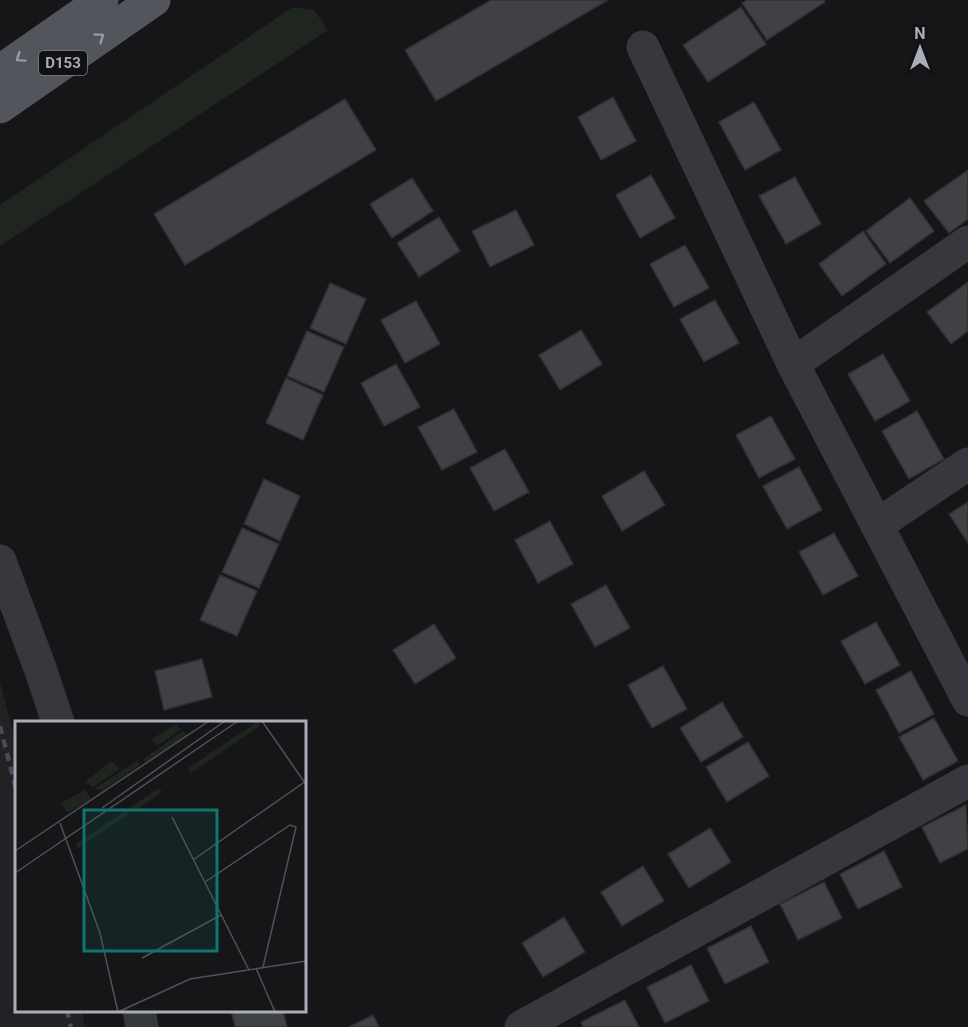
<svg xmlns="http://www.w3.org/2000/svg" width="968" height="1027" viewBox="0 0 968 1027" font-family="Roboto,sans-serif">
<style>
.built{fill:#222225}
.green{fill:#1e261f}
.building{fill:#404145;stroke:#303034;stroke-width:1.5}
.lines{fill:none;stroke-linecap:round;stroke-linejoin:round}
.minor{stroke:#37383d;stroke-width:33}
.major{stroke:#53555c;stroke-width:33}
.rail{stroke:#4a4c52;stroke-width:4.5;stroke-dasharray:8 6;stroke-linecap:butt}
.oneway{stroke:#979ba6}
.labels{text-anchor:middle;stroke-width:4.5;stroke-linejoin:round;paint-order:stroke}
.shield{fill:#111113;stroke:#7b7e86;stroke-width:1.5}
.shield-label{font-size:15px;font-weight:bold;fill:#a8adb8}
.inset-road{fill:none;stroke:#505258;stroke-width:1.5}
.view{fill:#0f766e;fill-opacity:0.15;stroke:#0f766e;stroke-width:3}
.inset-edge{fill:none;stroke:#a8adb8;stroke-width:3}
</style>
<rect width="100%" height="100%" fill="#161618"/>
<path class="built" d="M0,682L16,743V1010L82,1011L85,1027H0Z"/>
<path class="green" d="M293,7L314,10L328,30L0,246V205Z"/>
<g class="building">
<path d="M491,0H608L436,101L405,50Z"/>
<path d="M747,0H824L825,2L767,40L742,3Z"/>
<path d="M741,7L766,44L708,82L683,45Z"/>
<path d="M613,97L636,141L601,160L578,117Z"/>
<path d="M345,99L376,150L185,265L154,214Z"/>
<path d="M754,102L781,150L745,170L719,122Z"/>
<path d="M968,170V219L949,233L924,201Z"/>
<path d="M651,175L675,218L640,238L616,195Z"/>
<path d="M795,177L821,224L786,244L759,196Z"/>
<path d="M412,178L433,211L392,238L370,204Z"/>
<path d="M910,198L934,231L890,263L866,231Z"/>
<path d="M516,210L534,245L490,267L472,231Z"/>
<path d="M439,217L460,251L419,277L397,243Z"/>
<path d="M863,231L886,264L842,296L819,264Z"/>
<path d="M685,245L709,288L674,307L650,264Z"/>
<path d="M968,282V331L951,344L927,312Z"/>
<path d="M330,283L366,299L346,344L310,328Z"/>
<path d="M715,300L739,343L704,362L680,319Z"/>
<path d="M416,301L440,344L405,363L381,320Z"/>
<path d="M581,330L602,364L560,390L539,355Z"/>
<path d="M307,331L344,347L324,392L287,376Z"/>
<path d="M883,354L910,401L875,421L848,374Z"/>
<path d="M396,364L420,407L384,426L361,383Z"/>
<path d="M286,378L323,395L303,440L266,423Z"/>
<path d="M454,409L477,452L442,470L418,427Z"/>
<path d="M917,411L944,459L909,479L882,431Z"/>
<path d="M771,416L795,459L759,478L736,435Z"/>
<path d="M505,449L529,492L494,511L470,468Z"/>
<path d="M799,467L822,510L787,529L763,486Z"/>
<path d="M644,471L665,505L622,531L602,496Z"/>
<path d="M264,479L300,496L280,541L244,524Z"/>
<path d="M968,502V543L949,514Z"/>
<path d="M550,521L573,564L538,583L515,540Z"/>
<path d="M242,528L279,544L259,588L222,572Z"/>
<path d="M834,533L858,576L823,595L799,552Z"/>
<path d="M220,575L257,591L237,636L200,620Z"/>
<path d="M606,585L630,628L595,647L571,604Z"/>
<path d="M876,622L900,665L865,684L841,641Z"/>
<path d="M434,624L456,658L415,684L393,650Z"/>
<path d="M202,659L212,697L164,710L155,671Z"/>
<path d="M663,666L687,709L652,728L628,685Z"/>
<path d="M911,671L934,714L899,733L876,690Z"/>
<path d="M722,702L743,737L701,762L680,728Z"/>
<path d="M934,718L958,761L923,780L899,737Z"/>
<path d="M748,742L769,776L727,802L706,767Z"/>
<path d="M966,805L968,849L940,863L922,827Z"/>
<path d="M710,828L731,862L689,888L668,854Z"/>
<path d="M884,851L902,887L858,909L840,874Z"/>
<path d="M643,866L664,901L622,926L601,892Z"/>
<path d="M824,882L842,918L798,940L780,904Z"/>
<path d="M564,917L585,952L543,977L522,943Z"/>
<path d="M751,926L769,962L725,984L707,948Z"/>
<path d="M691,965L709,1001L665,1023L647,987Z"/>
<path d="M625,1000L639,1027H583L581,1022Z"/>
<path d="M231,1010H283L287,1027H235Z"/>
<path d="M373,1015L379,1027H349Z"/>
</g>
<g class="lines">
<g class="minor">
<path d="M643,47L793,364L968,700"/>
<path d="M793,364L968,242"/>
<path d="M877,525L968,464"/>
<path d="M0,561L40,668L58,722"/>
<path d="M139,1010L142,1027"/>
<path d="M521,1027L968,781"/>
</g>
<g class="major">
<path d="M0,71L102,0"/>
<path d="M0,107L154,0"/>
</g>
<g class="rail">
<path d="M0,726L16,789"/>
<path d="M67,1010L71,1027"/>
</g>
</g>
<defs><path id="oneway-chevron" d="M-2-3.5L2.5 0L-2 3.5" fill="none" stroke-width="1.6" stroke-linecap="round" stroke-linejoin="round" transform="scale(1.5)"/></defs>
<g class="oneway">
<use href="#oneway-chevron" transform="translate(100 37) rotate(-35)"/>
<use href="#oneway-chevron" transform="translate(20 58) rotate(145)"/>
</g>
<g class="labels">
<rect class="shield" x="39" y="51" width="48" height="24" rx="4.5"/>
<g class="shield-label">
<text x="63" y="68">D153</text>
</g>
</g>
<g transform="translate(15 721)">
<rect width="291" height="291" fill="#161618"/>
<path d="M242,1L245,5L176,52L173,47ZM161,3L166,9L141,25L137,18ZM168,10L172,14L131,41L127,39ZM96,40L105,48L78,66L70,61ZM122,40L125,44L87,70L80,67ZM144,67L147,71L118,91L116,86ZM70,69L76,78L53,92L46,82ZM110,90L114,93L62,128L61,123Z" fill="#1e261f"/>
<path class="inset-road" d="M247,0L290,62M87,87L210,0M157,96L234,249M45,102L85,212L103,291M0,130L194,0M178,139L291,60M0,152L223,0M190,161L275,104L281,106L248,246M127,237L206,194M241,247L260,291M103,291L175,258L291,240"/>
<path class="view" d="M69,89H202V230H69Z"/>
<rect width="291" height="291" class="inset-edge"/>
</g>
<g transform="translate(920 48)" stroke="#111113" stroke-width="4.5" paint-order="stroke">
<path d="M0-4.5L10 22L0 15L-10 22Z" fill="#a8adb8"/>
<text y="-9" font-size="16" font-weight="bold" text-anchor="middle" fill="#a8adb8">N</text>
</g>
</svg>
